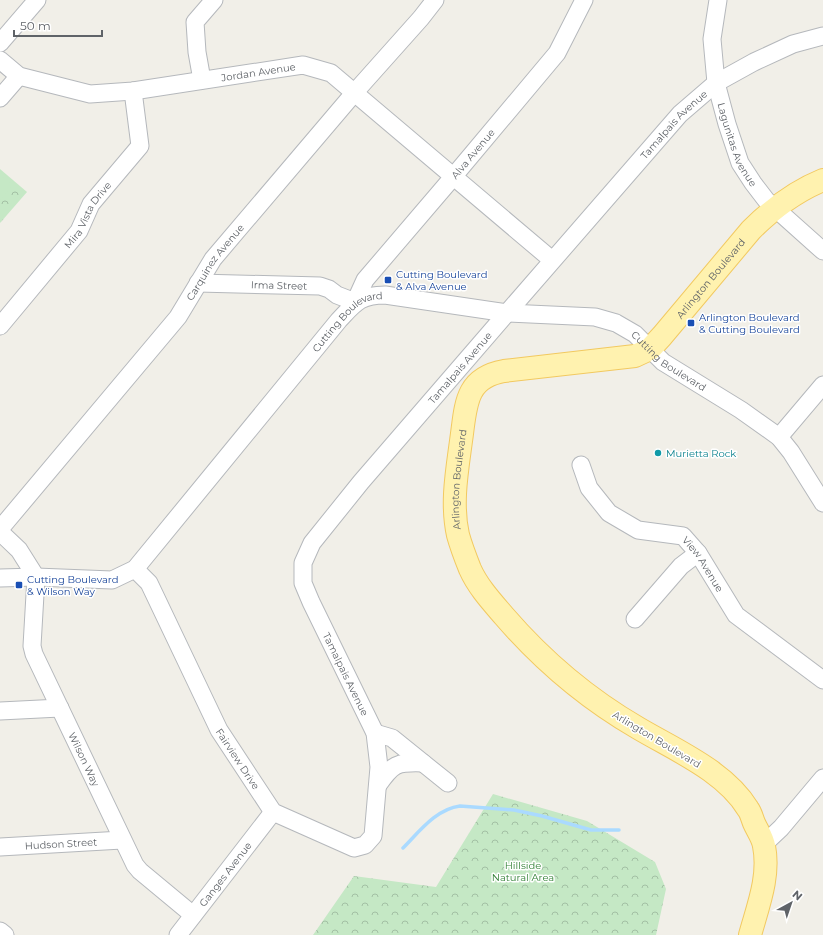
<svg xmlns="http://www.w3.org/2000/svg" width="823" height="935" viewBox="0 0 823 935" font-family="Montserrat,sans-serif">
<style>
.park{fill:url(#park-crowns)}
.garden{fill:#c5e8c5}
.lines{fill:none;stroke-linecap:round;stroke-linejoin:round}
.stream{stroke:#aadaff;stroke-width:3.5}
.minor-casing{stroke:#b5b8bc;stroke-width:19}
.major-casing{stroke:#f2c960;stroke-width:24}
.minor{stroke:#fff;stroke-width:17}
.major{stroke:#fff2af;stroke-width:22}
.transit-dot{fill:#1a4fb4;stroke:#fff;stroke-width:1.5}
.culture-dot{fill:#0f9aa8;stroke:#fff;stroke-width:1.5}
.labels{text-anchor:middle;stroke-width:3;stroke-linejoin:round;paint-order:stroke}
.street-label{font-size:10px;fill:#5f6368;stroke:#fff}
.transit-label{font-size:10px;fill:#164399;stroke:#fff;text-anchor:start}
.culture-label{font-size:10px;fill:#0d838f;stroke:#fff;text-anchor:start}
.park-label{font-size:10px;fill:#348238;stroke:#fff}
</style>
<defs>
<pattern id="park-crowns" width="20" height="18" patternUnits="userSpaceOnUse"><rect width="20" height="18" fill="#c5e8c5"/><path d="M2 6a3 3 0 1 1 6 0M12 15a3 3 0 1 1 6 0" fill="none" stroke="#a3c0a4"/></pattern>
</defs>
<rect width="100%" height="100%" fill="#f1efe8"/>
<g class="park">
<path d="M0,169L27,192L0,223Z"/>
<path d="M493,794L587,821L655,862L666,889L656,935H313L354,876L436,887Z"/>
</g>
<path class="garden" d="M0,175L13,185L0,200Z"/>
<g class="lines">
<path class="stream" d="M403,848C419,832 436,809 460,806L514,810L542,816L591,830H619"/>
<defs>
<g id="minor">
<path id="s1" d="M718,0L712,39L716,83L727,124L740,163L753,183L766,200L823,251"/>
<path d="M0,43L37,0"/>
<path id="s2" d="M0,60L19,76L90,94L133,91L303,65L331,73L552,260"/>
<path d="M202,80L197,52L195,22L214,0"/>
<path d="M0,98L19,76"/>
<path id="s3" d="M198,283L320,286L329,289L337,295L355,302L365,280L453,177L557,53L584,0"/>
<path id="s4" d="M0,326L79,231L91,204L140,146L133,91"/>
<path d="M779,437L823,385"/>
<path id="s5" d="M581,465L589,488L609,513L638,530L683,536L698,553L736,615L823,680"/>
<path id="s6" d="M0,529L178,317L213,259L355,92L421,18L435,0"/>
<path id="s7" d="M0,532L19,550L36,577L32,646L34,654L135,865L140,871L193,915"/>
<path id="s8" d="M135,569L149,583L219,730L273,812L354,848L365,845L373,836L379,767L375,733L311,602L303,583V563L312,543L361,482L507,313L680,114L716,83L754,62L793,44L823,36"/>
<path id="s9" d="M0,578L36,577L112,580L135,569L339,320C355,303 360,295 385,295L507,313L595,317L616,323L635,334L663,362L741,410L779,437L791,452L823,503"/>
<path d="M635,619L681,566L698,553"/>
<path d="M0,711L60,708"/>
<path d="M375,733L392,738L448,783"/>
<path d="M378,785C393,764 396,762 423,763"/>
<path d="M764,844L781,828L823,778"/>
<path id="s10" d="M0,847L122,840"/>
<path d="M0,931L5,935"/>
<path id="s11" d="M178,935L273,812"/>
</g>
<g id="major">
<path id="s12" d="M750,935C758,906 770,876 764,846C763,838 757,830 754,823C752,818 751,813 748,809C725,771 675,750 638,728C588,699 542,660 504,616C492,602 478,587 470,569C466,559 461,546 458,535C451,504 457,471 461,441C466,407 464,378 504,371L635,356L650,349L662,336L751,230C772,209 796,191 823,180"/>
</g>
</defs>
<use href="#minor" class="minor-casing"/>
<use href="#major" class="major-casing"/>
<use href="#minor" class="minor"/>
<use href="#major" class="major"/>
</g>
<g class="transit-dot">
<rect x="384" y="276" width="8" height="8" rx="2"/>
<rect x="687" y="319" width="8" height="8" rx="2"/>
<rect x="15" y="581" width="8" height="8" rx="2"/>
</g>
<circle class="culture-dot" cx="658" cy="453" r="4"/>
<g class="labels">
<g class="street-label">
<text dy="4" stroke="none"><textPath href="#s2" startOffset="268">Jordan Avenue</textPath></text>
<text dy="4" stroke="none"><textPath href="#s8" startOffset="1258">Tamalpais Avenue</textPath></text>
<text dy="4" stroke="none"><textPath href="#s1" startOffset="149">Lagunitas Avenue</textPath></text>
<text dy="4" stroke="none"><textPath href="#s3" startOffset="351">Alva Avenue</textPath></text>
<text dy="4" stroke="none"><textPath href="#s4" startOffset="142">Mira Vista Drive</textPath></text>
<text dy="4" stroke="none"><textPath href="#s6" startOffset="343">Carquinez Avenue</textPath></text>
<text dy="4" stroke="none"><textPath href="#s12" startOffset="966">Arlington Boulevard</textPath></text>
<text dy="4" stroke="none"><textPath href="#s3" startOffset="81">Irma Street</textPath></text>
<text dy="4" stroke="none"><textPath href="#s9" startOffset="466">Cutting Boulevard</textPath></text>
<text dy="4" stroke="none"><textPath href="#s9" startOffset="813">Cutting Boulevard</textPath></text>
<text dy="4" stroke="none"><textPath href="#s8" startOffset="934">Tamalpais Avenue</textPath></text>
<text dy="4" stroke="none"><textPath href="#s12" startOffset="595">Arlington Boulevard</textPath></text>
<text dy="4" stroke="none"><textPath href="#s5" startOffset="170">View Avenue</textPath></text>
<text transform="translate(346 674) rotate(64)" y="4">Tamalpais Avenue</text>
<text transform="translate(657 739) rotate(31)" y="4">Arlington Boulevard</text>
<text dy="4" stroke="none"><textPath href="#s8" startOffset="217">Fairview Drive</textPath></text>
<text dy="4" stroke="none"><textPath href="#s7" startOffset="252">Wilson Way</textPath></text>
<text dy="4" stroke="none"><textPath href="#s10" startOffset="61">Hudson Street</textPath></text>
<text dy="4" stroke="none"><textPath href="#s11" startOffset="77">Ganges Avenue</textPath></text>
</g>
<g class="transit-label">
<text x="396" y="278">Cutting Boulevard<tspan x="396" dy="12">&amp; Alva Avenue</tspan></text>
<text x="699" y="321">Arlington Boulevard<tspan x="699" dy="12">&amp; Cutting Boulevard</tspan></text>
<text x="27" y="583">Cutting Boulevard<tspan x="27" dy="12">&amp; Wilson Way</tspan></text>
</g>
<g class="culture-label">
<text x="666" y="457">Murietta Rock</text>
</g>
<g class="park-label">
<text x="523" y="869">Hillside<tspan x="523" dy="12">Natural Area</tspan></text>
</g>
</g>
<g transform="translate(791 903) rotate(40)" stroke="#ffffff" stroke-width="3" paint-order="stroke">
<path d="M0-3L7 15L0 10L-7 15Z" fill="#5f6368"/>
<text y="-6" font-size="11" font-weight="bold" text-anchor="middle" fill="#5f6368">N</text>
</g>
<path d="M14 30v6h88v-6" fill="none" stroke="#5f6368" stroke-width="2"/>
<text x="20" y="30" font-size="12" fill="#5f6368" stroke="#ffffff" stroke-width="3" paint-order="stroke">50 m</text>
</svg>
